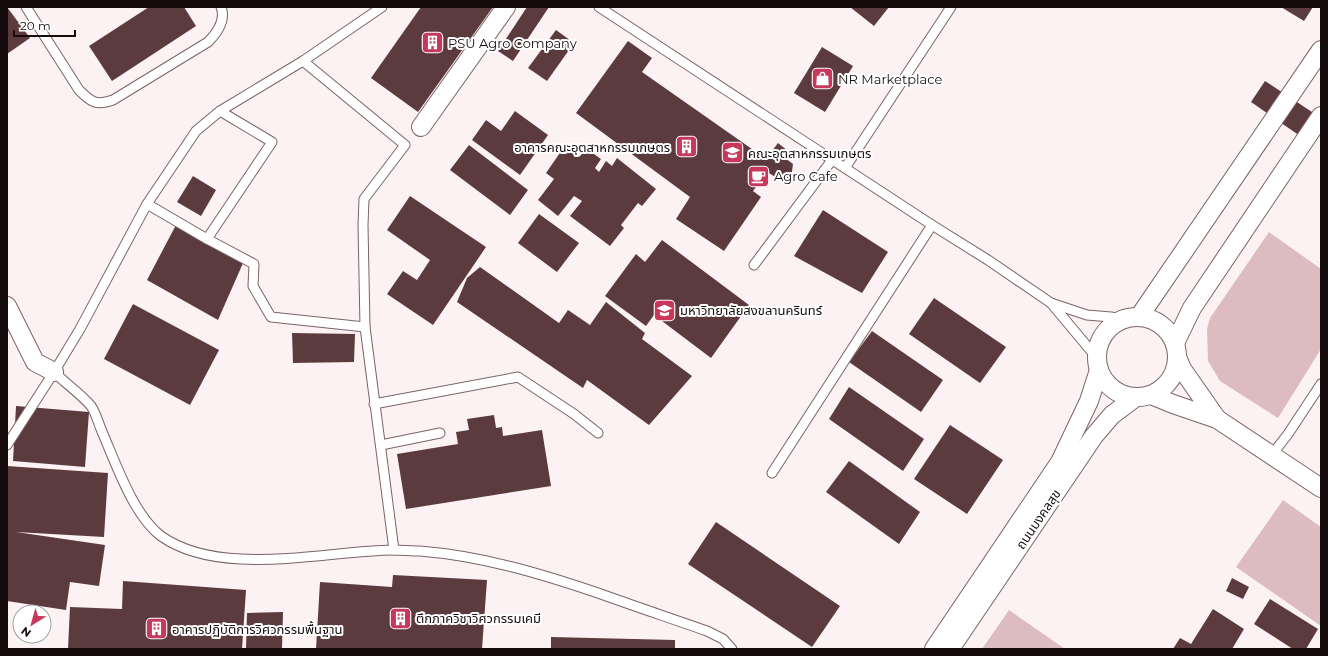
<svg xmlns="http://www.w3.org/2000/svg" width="1328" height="656" viewBox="0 0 1328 656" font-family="Montserrat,'Noto Sans Thai',sans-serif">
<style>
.green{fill:#dcbcc0}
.building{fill:#5c3b3f}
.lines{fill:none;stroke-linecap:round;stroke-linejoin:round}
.lane-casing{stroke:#7c6365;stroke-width:11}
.street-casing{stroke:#7c6365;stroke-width:20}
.lane{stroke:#fff;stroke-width:9}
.street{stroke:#fff;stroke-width:18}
.labels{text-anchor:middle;stroke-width:4;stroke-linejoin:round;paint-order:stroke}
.poi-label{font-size:13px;fill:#160c0d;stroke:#fff;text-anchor:start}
.street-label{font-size:13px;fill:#160c0d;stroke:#fff}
</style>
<rect width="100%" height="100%" fill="#fdf2f3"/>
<g class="green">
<path d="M1269,232L1321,269V349L1278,418L1220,381L1208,361L1207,329L1210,318Z"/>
<path d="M1283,500L1321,527V626L1236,567Z"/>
<path d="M1009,610L1065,649H982Z"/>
</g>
<g class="building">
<path d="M7,7L30,38L7,54Z"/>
<path d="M149,7H184L196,26L112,81L89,46Z"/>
<path d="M421,7H493L418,112L371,78Z"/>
<path d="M527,7H549L513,61L498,51Z"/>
<path d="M850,7H889L874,26Z"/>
<path d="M1281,7H1313L1304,21Z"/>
<path d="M556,30L574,43L547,81L528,68Z"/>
<path d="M628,41L652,58L642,72L766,159L778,143L788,151L785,158L793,164L791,178L782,181L767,172L753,191L761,197L724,251L676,219L690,197L576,113Z"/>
<path d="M822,47L853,66L825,112L794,93Z"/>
<path d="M1265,81L1318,116L1303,138L1251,102Z"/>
<path d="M515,111L548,135L520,175L472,140L486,120L501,131Z"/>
<path d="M469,145L528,190L510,215L450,170Z"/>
<path d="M564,147L579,157L587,149L601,159L595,168L599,172L606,161L612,166L617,158L656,189L642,206L638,203L621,225L624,228L610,246L570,216L582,201L574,196L558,216L538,200L554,179L546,173Z"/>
<path d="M193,176L216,190L201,216L177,202Z"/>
<path d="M410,196L486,247L433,325L387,294L403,271L417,280L430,260L387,230Z"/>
<path d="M823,210L888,252L862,293L794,256Z"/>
<path d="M539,214L579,243L557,272L518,243Z"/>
<path d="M176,225L243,263L218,320L147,280Z"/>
<path d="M662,240L749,305L711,358L654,315L646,326L605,296L636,254L645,262Z"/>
<path d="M480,267L559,323L568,310L590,325L606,302L645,333L642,339L692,376L649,425L587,380L583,388L457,302L467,278Z"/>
<path d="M934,298L1006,347L980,383L909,334Z"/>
<path d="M133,304L219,350L190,405L104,359Z"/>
<path d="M872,331L943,380L921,412L849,362Z"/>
<path d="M292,333L355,334L354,362L293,363Z"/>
<path d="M849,387L924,439L903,471L829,419Z"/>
<path d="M16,406L89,412L85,467L13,461Z"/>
<path d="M494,415L496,428L502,427L503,436L542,430L551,486L406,509L397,454L458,444L456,432L469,430L467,419Z"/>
<path d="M950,425L1003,460L967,514L914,479Z"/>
<path d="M849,461L920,512L899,544L826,492Z"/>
<path d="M7,466L108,473L104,537L16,532L105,545L99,586L70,582L66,610L7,601Z"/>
<path d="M716,522L840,606L812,647L688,564Z"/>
<path d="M393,575L487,580L482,649H316L320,582L392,587Z"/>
<path d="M1232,578L1249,587L1243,599L1226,591Z"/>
<path d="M123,581L246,590L242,649H68L70,607L122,609Z"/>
<path d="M1270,599L1318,629L1306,649H1293L1254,624Z"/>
<path d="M1213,609L1244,629L1232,649H1173L1180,638L1191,644Z"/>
<path d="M283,612L282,649H246L247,613Z"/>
<path d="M551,637L675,640V649H551Z"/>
</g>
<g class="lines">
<defs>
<g id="lane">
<path d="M26,7L79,90C91,102 96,106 113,100L208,42C217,33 226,20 221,7"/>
<path d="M599,7L932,225L988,260L1051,303L1087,315L1111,317L1122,319"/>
<path d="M303,61L405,145L364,199L363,225L365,327L394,550"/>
<path d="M845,168L951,7"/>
<path d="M147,204L207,239L254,264L253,286L271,317L365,327"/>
<path d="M207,239L272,142L220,111"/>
<path d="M754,265L832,160"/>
<path d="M1051,303L1097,358"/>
<path d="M54,372C64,382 82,395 91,406C96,413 99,425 103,434C116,464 134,516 161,536C220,578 324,551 393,550C402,550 411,551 420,551C482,556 539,573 598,593C634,606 670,618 707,631L723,639L732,649"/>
<path d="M374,404L518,377L574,414L598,433"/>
<path d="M7,445L54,372L80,329L147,204L196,131L220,111L303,61L382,7"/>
<path d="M381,445L440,433"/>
<path d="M1271,456L1288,434L1321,384"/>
<path d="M772,473L932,225"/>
</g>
<g id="street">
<path d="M421,127L506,7"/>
<path d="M7,306L35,362L54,372"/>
<circle cx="1137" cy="357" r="40"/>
<path d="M1139,317L1321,50"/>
<path d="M1175,343L1192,308L1321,116"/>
<path d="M1177,357L1182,369L1217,419"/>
<path d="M1151,395L1173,404L1217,419L1321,488"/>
<path d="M934,649L1060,462L1089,401L1099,370"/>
<path d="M950,649L1094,436L1112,415L1136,397"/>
</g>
</defs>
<use href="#lane" class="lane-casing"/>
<use href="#street" class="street-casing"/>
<use href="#lane" class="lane"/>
<use href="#street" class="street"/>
</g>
<defs>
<symbol id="building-square" viewBox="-11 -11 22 22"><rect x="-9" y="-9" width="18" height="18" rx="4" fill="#c8385c" stroke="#fff"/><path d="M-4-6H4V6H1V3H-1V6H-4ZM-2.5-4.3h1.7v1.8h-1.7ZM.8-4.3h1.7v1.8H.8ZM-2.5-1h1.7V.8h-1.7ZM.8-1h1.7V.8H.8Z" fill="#fff"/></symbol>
<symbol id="shop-square" viewBox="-11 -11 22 22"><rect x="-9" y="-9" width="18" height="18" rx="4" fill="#c8385c" stroke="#fff"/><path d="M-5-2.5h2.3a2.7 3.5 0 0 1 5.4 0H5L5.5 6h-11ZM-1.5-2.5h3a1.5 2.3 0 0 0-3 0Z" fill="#fff"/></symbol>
<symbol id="university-square" viewBox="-11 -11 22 22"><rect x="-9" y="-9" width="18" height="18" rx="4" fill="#c8385c" stroke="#fff"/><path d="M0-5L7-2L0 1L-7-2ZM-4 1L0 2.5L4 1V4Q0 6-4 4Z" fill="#fff"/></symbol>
<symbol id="cafe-square" viewBox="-11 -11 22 22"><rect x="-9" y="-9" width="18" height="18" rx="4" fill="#c8385c" stroke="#fff"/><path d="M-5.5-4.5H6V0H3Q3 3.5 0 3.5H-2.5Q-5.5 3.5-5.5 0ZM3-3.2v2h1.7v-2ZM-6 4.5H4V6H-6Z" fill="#fff"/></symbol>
</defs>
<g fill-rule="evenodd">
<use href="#building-square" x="420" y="30" width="25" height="25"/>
<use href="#shop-square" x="810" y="66" width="25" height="25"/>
<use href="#building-square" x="674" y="134" width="25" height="25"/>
<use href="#university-square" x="720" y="140" width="25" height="25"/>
<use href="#cafe-square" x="746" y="164" width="25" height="25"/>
<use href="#university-square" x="652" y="298" width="25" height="25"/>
<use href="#building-square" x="388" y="606" width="25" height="25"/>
<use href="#building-square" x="144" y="616" width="25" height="25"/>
</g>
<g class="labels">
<g class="poi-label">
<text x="448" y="48">PSU Agro Company</text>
<text x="838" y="84">NR Marketplace</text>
<text x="670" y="152" text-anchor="end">อาคารคณะอุตสาหกรรมเกษตร</text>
<text x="748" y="158">คณะอุตสาหกรรมเกษตร</text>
<text x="774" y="181">Agro Cafe</text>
<text x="680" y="315">มหาวิทยาลัยสงขลานครินทร์</text>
<text x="416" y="623">ตึกภาควิชาวิศวกรรมเคมี</text>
<text x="172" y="634">อาคารปฏิบัติการวิศวกรรมพื้นฐาน</text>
</g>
<g class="street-label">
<text transform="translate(1038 519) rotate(-56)" y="5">ถนนมงคลสุข</text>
</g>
</g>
<rect width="1328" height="656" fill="none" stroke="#160c0d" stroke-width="16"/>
<g transform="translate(32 624) rotate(217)"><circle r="19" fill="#ffffff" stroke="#a29e9e"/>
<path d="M0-3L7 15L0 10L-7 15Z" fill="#c8385c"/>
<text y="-6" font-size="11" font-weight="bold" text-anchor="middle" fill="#160c0d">N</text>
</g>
<path d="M14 30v6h61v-6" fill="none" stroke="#160c0d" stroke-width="2"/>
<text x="20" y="30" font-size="12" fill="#160c0d" stroke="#ffffff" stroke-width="3" paint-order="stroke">20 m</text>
</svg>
